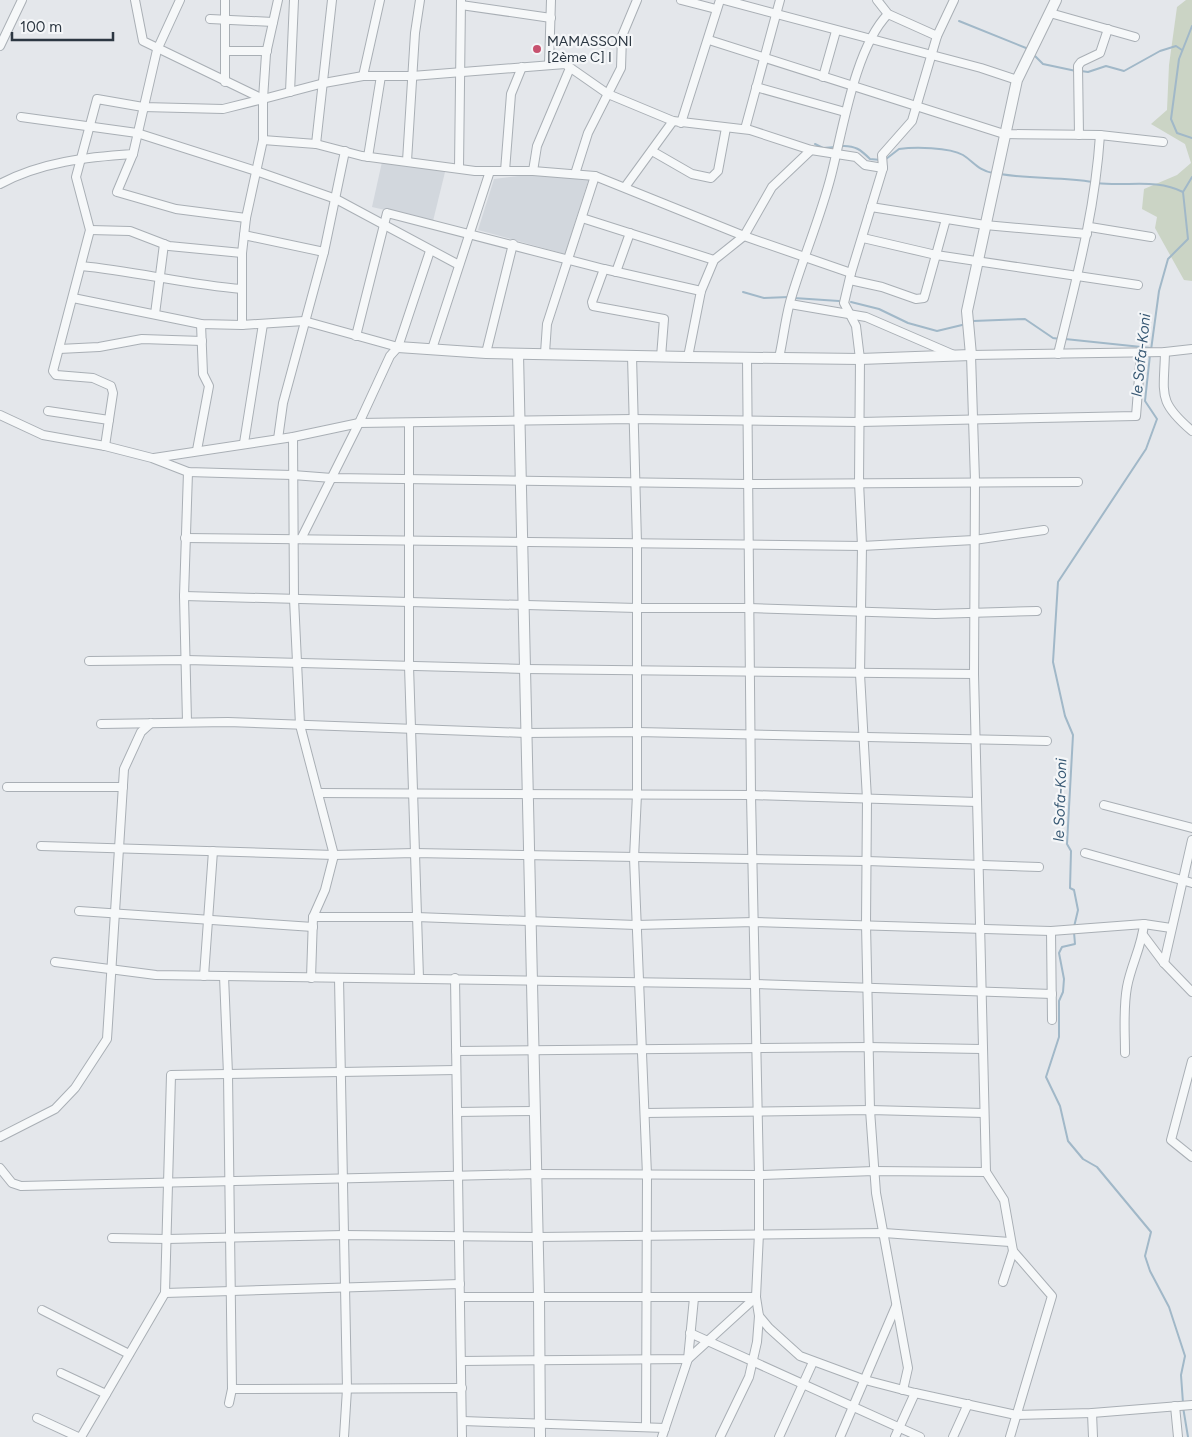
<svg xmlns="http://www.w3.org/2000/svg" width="1192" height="1437" viewBox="0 0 1192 1437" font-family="Figtree,sans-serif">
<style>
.built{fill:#d2d7dd}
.green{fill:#cbd4c5}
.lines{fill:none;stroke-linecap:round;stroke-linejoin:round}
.stream{stroke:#a1b8c8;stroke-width:2}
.minor-casing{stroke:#a9afb5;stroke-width:10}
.tertiary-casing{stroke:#a9afb5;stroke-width:12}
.minor{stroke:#f6f8f9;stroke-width:8}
.tertiary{stroke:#f6f8f9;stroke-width:10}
.poi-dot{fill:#c7526f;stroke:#f4f6f8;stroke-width:2}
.labels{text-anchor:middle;stroke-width:4.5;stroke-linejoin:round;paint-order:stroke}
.poi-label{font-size:14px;fill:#2c3742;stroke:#f4f6f8;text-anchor:start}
.water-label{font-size:15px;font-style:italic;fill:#385974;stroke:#f4f6f8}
</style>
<rect width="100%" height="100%" fill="#e4e7eb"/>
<g class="built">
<path d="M382,162L446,168L433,221L372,207Z"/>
<path d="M536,174L589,178L565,254L478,230L494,179Z"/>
</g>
<path class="green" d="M1186,0H1192V281L1184,280L1155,228L1157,217L1142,209L1144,189L1177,175L1191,163L1185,144L1151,124L1167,110L1169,65L1177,7Z"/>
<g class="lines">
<g class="stream">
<path d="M959,21L1026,48"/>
<path d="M1192,26L1179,59L1171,119L1177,133L1192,138"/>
<path d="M1035,56L1043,64L1076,71"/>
<path d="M1081,71L1088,72L1106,66L1124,71L1160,51L1176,46L1182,50"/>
<path d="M815,144L823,148L836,147"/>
<path d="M841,146C855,145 861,150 870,159L881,160"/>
<path d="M886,159L899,149C914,147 949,147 963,155C974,162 979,171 993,173"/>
<path d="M1000,174C1031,179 1062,177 1093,182"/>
<path d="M1097,183C1126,187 1156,178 1183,192"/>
<path d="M743,292L764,298L789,297"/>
<path d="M794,298L839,301"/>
<path d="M851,302L879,309L908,323L937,331L962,325"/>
<path d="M973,321L1025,319L1053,338L1060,339"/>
<path d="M1065,339L1151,348"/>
<path d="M1151,350L1159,291L1168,259L1188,239L1183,192L1192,177"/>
<path d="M1074,927L1078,910L1074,890L1070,888L1071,851L1067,844L1073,735L1065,716L1053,662L1058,582L1146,449L1157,419L1145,401L1150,355"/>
<path d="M1074,932L1075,944L1062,947L1059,953L1064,979L1063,992L1059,1001V1037L1046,1077L1060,1106L1068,1141L1083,1159L1097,1167L1151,1232L1145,1256L1150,1271L1169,1307L1185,1356L1181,1375L1183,1403"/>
<path d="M1183,1407L1188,1437"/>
</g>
<defs>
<g id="minor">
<path d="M135,0L143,41L263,99L324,83L363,76H412L565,64L608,94L673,121L750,130L811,150L856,157L865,165L883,168L851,273L844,303L856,326L860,359L859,482L862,546L860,674L867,799L866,924L870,1110L876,1193L908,1368L903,1390"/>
<path d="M225,0V82"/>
<path d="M681,0L716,9"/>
<path d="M724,0L981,68L1017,80"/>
<path d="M877,0L888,14L937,36"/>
<path d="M461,5L551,18"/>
<path d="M1050,13L1135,37"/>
<path d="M210,19L273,22"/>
<path d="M709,40L1004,134L1100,135L1163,142"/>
<path d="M0,46L22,0"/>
<path d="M225,51H267"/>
<path d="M549,65L551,0"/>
<path d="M363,76L380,0"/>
<path d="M823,77L836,31"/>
<path d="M756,87L845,112"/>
<path d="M290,92L294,0"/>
<path d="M21,117L137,133L256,171L336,199L459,265"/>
<path d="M681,123L720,0"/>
<path d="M745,129L780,0"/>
<path d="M1079,135L1078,66L1081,62L1100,53L1108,29"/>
<path d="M263,140L316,144L362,156L475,171H533L595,176L744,236L851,273"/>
<path d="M316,144L332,0"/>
<path d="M652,151L692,174L711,178L718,171L726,128"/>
<path d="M133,154L117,192L176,209L246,218"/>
<path d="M368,157L381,76"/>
<path d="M407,161L415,33L420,0"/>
<path d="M459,168L461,0"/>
<path d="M883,168L882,155L912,121L937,36L954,0"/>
<path d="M505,171L511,94L522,67"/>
<path d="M533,171L537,146L570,68"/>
<path d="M575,174L588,133L621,68L622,36L637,0"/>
<path d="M0,184C41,162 87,157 133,154L157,50L180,0"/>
<path d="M625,187L673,121"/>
<path d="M871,207L985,225L1087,234"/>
<path d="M582,218L714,260"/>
<path d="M1090,227L1151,237"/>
<path d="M90,230L130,231L169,246L242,253"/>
<path d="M244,235L324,252"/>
<path d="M863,238L936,255L1138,285"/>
<path d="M81,266C135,271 188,285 242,289"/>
<path d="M604,269L592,302L593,306L664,319L661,357"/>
<path d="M616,272L630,233"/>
<path d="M850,280L882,287L916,299L924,298L946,219"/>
<path d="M73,298L201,324L242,325L304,321L398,347"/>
<path d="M790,304L866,317L954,355"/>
<path d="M155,314L164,244"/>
<path d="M242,325V253L246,218L263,140V99L266,54L278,0"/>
<path d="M356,336L387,213L604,269L701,291"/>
<path d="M59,349L99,347L142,339L202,341"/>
<path d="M432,349L490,171"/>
<path d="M1165,352C1164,395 1157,401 1192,431"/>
<path d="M486,353L513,244"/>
<path d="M545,353L547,324L595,176"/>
<path d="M1058,354C1076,280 1095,212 1100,135"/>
<path d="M632,356L637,543V794L634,858L647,1175L646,1427"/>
<path d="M688,357L701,291L714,260L744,236L772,187L811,150"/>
<path d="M779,358C783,340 785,321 790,302C802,260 820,219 831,176C843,129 855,48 888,14"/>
<path d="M48,411L109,420"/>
<path d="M0,415L43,435L105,446L152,458L188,472L293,475L332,478L747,484L1078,482"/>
<path d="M409,423V666L419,978"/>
<path d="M293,437L294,599L300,725L334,855L325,890L313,917L311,978"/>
<path d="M278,439L283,403L324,252L345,151"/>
<path d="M244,443L263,324"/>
<path d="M105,446L113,393L111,386L93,378L56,375L53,371L90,230L76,177L97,99L143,107L223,109L263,99"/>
<path d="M197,450L209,386L203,374L201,324"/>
<path d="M154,458L293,437L359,423L633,419L860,422L1136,416L1141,352"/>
<path d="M185,538L862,546L974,540L1044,530"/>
<path d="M301,539L359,423L390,356L398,347L430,251"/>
<path d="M184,596L637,608H749L935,614L1037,611"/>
<path d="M89,661L186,660L525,669L974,674"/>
<path d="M187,722L184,596L188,472"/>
<path d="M101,724L228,722L526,733L637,732L1047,741"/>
<path d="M7,787H123"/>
<path d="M318,793L751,795L977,802"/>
<path d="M1104,805L1192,828"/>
<path d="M41,846L334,855L414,853L867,861L1039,867"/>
<path d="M1085,853L1192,883"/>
<path d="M79,911L313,927"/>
<path d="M313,917H416L636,925L754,922L1051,931L1144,924L1171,928"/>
<path d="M1051,931L1052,1020"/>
<path d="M1143,935L1164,963L1192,992"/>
<path d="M55,962L156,975L754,984L1052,994"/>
<path d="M1164,963L1192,840"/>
<path d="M204,976L213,851"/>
<path d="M224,976L228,1074L232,1389L229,1403"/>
<path d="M339,978L347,1389L344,1437"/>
<path d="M455,978L462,1437"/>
<path d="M456,1051L868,1047L981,1049"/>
<path d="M1125,1053C1125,1031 1123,1009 1127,987C1131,965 1142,946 1144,924"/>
<path d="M1192,1061L1171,1140L1192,1157"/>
<path d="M457,1112L535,1111"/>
<path d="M645,1113L870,1110L984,1113"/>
<path d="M0,1137L55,1109L75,1088L107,1039L124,769L141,732L151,723"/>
<path d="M0,1168L12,1183L21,1186L536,1174L759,1175L874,1171L986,1172"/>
<path d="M112,1238L167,1239L344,1235L538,1237L884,1233L1010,1242"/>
<path d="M1003,1282L1013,1251"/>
<path d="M165,1293L460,1284"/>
<path d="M461,1297H756L759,1316L769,1328L800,1356L865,1380L915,1393L1016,1415L1092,1413L1192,1405"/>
<path d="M42,1310L129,1354"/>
<path d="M690,1333L920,1437"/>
<path d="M462,1361L688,1359L756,1297L759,1233V1175L751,795L747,358"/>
<path d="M61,1373L106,1394"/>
<path d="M232,1389L462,1388"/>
<path d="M1175,1406L1178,1437"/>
<path d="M1092,1413L1093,1437"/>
<path d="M37,1418L78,1437"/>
<path d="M463,1421L665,1428"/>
<path d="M81,1437L165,1293L171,1075L456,1070"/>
<path d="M662,1437L688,1359L694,1298"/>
<path d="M720,1437L749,1377L757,1342L759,1316"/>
<path d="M779,1437L813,1362"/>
<path d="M840,1437L896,1306"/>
<path d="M895,1437L915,1393"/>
<path d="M953,1437L968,1404"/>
<path d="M1010,1437L1052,1296L1013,1251L1004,1200L986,1172L974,674L975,481L971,355L1165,352L1192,349"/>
</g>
<g id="tertiary">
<path d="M398,347L486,353L688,357L860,359L971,355L967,311L1017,80L1056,0"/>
<path d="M518,354L539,1297L540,1437"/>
</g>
</defs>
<use href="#minor" class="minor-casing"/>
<use href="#tertiary" class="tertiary-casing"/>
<use href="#minor" class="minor"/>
<use href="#tertiary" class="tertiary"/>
</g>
<circle class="poi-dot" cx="537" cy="49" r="5"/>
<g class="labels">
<g class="poi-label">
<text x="547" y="46">MAMASSONI<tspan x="547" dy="16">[2ème C] I</tspan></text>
</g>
<g class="water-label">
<text transform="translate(1141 355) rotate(-84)" y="5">le Sofa-Koni</text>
<text transform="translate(1060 800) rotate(-88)" y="5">le Sofa-Koni</text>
</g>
</g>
<path d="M12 32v8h101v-8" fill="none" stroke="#2c3742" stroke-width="2.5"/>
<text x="20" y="32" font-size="15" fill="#2c3742" stroke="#f4f6f8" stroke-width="4" paint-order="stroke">100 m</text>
</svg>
